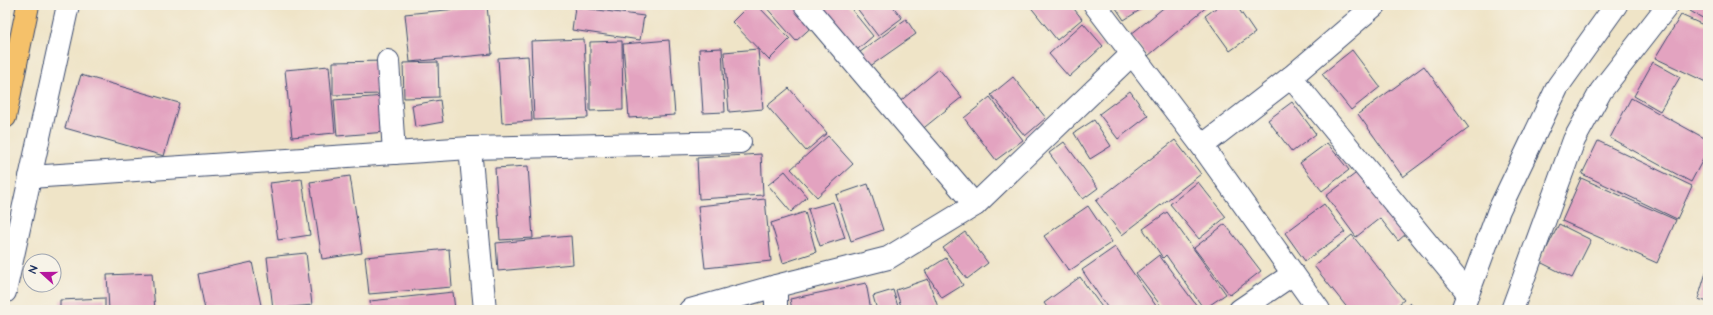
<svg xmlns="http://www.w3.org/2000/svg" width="1713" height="315" viewBox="0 0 1713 315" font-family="'Architects Daughter',sans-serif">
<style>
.building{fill:#e3a3c0}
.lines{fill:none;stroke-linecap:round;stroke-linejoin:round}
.minor-casing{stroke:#3b4a6e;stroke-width:24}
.tertiary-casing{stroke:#3b4a6e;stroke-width:24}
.trunk-casing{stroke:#3b4a6e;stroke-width:24}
.minor{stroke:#fff;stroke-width:22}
.tertiary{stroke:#fff;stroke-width:22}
.trunk{stroke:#f5c16b;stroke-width:22}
</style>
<rect width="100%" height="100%" fill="#f7f3e8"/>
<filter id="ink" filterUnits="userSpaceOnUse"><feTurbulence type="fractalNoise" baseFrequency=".025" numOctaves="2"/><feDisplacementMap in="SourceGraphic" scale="8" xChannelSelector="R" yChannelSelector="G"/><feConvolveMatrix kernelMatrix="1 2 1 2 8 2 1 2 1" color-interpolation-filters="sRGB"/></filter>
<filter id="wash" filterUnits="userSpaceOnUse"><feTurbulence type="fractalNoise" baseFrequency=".012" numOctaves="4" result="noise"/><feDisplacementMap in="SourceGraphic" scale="16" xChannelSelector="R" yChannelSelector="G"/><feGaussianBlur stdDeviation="0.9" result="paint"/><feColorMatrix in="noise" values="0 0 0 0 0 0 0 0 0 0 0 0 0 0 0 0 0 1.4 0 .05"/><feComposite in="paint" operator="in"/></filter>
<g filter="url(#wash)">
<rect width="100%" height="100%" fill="#efe4c7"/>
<g id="blocks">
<g class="building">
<path d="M749,5H757L790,39L769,60L732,22Z"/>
<path d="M764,5H800L816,23L796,41Z"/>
<path d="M811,5H848L873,36L851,55Z"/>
<path d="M858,5H892L902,18L878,36L856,7Z"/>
<path d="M1029,5H1071L1082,19L1057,40Z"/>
<path d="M1114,5H1148L1124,20Z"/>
<path d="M1167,5H1209L1148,56L1130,35Z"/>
<path d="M1220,5H1236L1255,33L1230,51L1205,16Z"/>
<path d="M1693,5H1708V21L1690,11Z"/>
<path d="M487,6L492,54L410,62L405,14Z"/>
<path d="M575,7L644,16L640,40L572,30Z"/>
<path d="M1681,15L1708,27V83L1655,58Z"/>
<path d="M906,19L916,34L866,69L856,55Z"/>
<path d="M1083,23L1103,46L1069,77L1049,54Z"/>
<path d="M584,39L588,118L534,120L531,41Z"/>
<path d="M669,40L675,115L629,118L623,44Z"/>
<path d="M622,41L623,110L590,111V42Z"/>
<path d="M722,48L725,112L703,113L699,49Z"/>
<path d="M758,49L763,109L729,112L724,52Z"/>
<path d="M1352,50L1380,87L1351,110L1322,74Z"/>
<path d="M528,56L532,121L502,123L498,58Z"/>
<path d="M384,61L385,94L333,95V62Z"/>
<path d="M438,62L439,97L404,98L403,63Z"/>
<path d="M1653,62L1680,77L1660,111L1634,96Z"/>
<path d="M329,66L335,133L292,137L285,70Z"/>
<path d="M1424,66L1469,128L1403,177L1358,114Z"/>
<path d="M939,69L962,97L920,131L898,103Z"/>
<path d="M81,75L179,103L164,156L65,128Z"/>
<path d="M1013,77L1046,118L1025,136L991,95Z"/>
<path d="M789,88L827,133L806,151L767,106Z"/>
<path d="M1130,91L1148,116L1118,139L1099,114Z"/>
<path d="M384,96L386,132L337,136L334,100Z"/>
<path d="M990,97L1023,140L996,160L964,118Z"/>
<path d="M1631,98L1708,140V150L1691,182L1610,138Z"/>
<path d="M440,100L443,122L415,127L412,105Z"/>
<path d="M1292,102L1316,134L1292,152L1268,120Z"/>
<path d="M1094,120L1111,146L1090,159L1074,133Z"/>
<path d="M828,136L853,164L817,197L791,169Z"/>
<path d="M1175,140L1201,174L1122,235L1096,201Z"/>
<path d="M1598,141L1692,186L1677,219L1582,174Z"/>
<path d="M1064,142L1098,188L1083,199L1049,153Z"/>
<path d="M1327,143L1349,170L1322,191L1300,163Z"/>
<path d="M761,154L763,195L699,199L697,158Z"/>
<path d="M528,166L533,238L500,240L495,168Z"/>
<path d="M785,171L807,197L791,212L768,185Z"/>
<path d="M1359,171L1407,233L1398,241L1380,218L1356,237L1326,196Z"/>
<path d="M350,176L362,253L322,259L310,182Z"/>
<path d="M1581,178L1676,220L1657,263L1562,221Z"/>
<path d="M302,179L310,235L278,240L270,183Z"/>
<path d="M1198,182L1226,217L1199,239L1170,204Z"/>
<path d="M868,184L883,230L851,241L836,195Z"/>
<path d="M765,199L771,261L705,268L698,206Z"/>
<path d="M833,202L845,238L820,246L808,209Z"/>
<path d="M1324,204L1345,232L1305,261L1285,233Z"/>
<path d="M1088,206L1112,242L1069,271L1044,236Z"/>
<path d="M805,212L816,252L783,263L771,223Z"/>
<path d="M1167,212L1226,294L1204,309L1166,255L1163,258L1143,229Z"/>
<path d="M1225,224L1261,271L1230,295L1194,248Z"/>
<path d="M1559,224L1591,240L1572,278L1540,262Z"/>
<path d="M965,232L988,263L967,279L943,248Z"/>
<path d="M1352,235L1404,300L1391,310H1349L1314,266Z"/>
<path d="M571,236L573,264L498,271L496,243Z"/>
<path d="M1115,247L1159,310H1109L1082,270Z"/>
<path d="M449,249L452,287L369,294L365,257Z"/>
<path d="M306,253L312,305L273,309L267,257Z"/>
<path d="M1159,255L1200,310H1164L1136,273Z"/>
<path d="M946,258L963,285L942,298L925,271Z"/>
<path d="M252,262L262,310H205L198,274Z"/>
<path d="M1708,266V302L1698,299Z"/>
<path d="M152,273L155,310H109L107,275Z"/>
<path d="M1080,277L1104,310H1049L1044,303Z"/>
<path d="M928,279L939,310H902L896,290Z"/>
<path d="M866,283L871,310H792L790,299Z"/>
<path d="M893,290L899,310H877L873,296Z"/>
<path d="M453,292L455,310H371L370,301Z"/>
<path d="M105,298V310H60V300Z"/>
<path d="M1410,303L1416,310H1402Z"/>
</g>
</g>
</g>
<g filter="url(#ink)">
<use href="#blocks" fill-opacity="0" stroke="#3b4a6e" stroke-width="1"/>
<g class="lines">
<defs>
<g id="minor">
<path d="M805,5L975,205"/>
<path d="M1095,5L1202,146L1319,310"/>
<path d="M388,61L394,153"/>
<path d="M1291,77L1468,293"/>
<path d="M1202,146L1291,77L1375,5"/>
<path d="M470,148L485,310"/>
<path d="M30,177L470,148L740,142"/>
<path d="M690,310L776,286L888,258L975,205L1132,54"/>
<path d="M776,310V286"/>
<path d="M1240,310L1293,274"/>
</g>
<g id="tertiary">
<path d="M5,292L68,5"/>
<path d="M1462,310L1499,210L1558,86L1616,5"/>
<path d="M1512,310L1574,140L1601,91L1668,5"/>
</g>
<path id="trunk" d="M5,117L28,5"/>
</defs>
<use href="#minor" class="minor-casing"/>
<use href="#tertiary" class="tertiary-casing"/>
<use href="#trunk" class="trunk-casing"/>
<use href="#minor" class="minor"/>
<use href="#tertiary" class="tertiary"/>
<use href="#trunk" class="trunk"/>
</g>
</g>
<rect width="1713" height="315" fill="none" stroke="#f7f3e8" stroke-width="20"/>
<g transform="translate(42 273) rotate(291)"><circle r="19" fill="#f7f3e8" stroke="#9fa5b1"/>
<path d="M0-3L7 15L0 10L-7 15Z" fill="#b5179e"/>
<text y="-6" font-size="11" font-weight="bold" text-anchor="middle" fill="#1b2f5e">N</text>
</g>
</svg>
